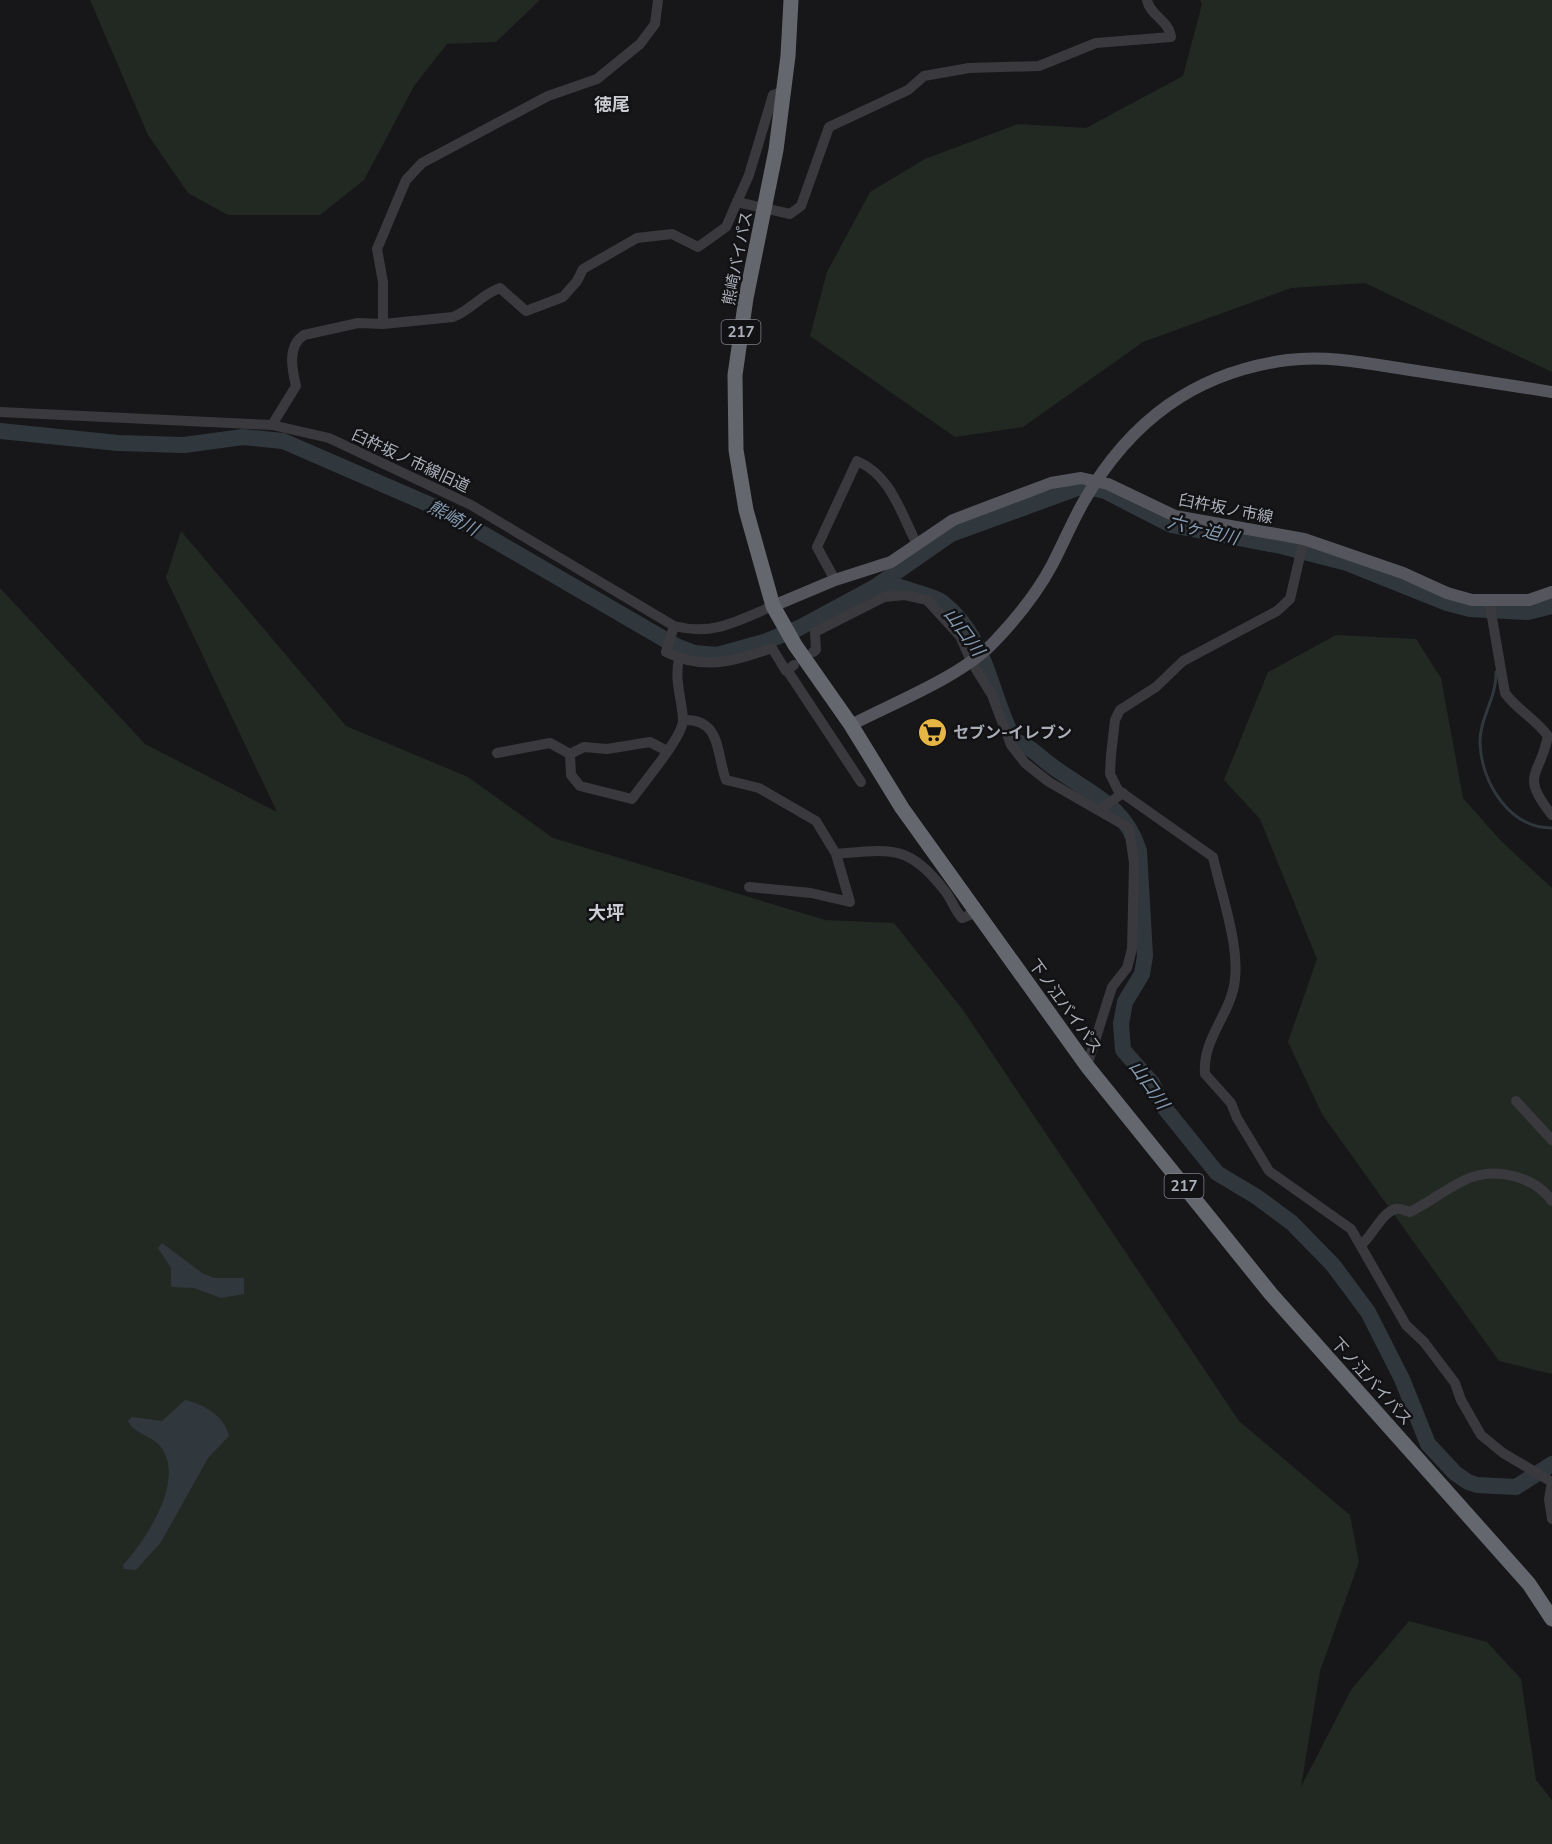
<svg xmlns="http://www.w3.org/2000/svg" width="1552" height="1844" viewBox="0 0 1552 1844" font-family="'Nunito Sans','Noto Sans JP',sans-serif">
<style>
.green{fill:#222923}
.water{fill:#30383e}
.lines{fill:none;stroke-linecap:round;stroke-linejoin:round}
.stream{stroke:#30383e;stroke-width:3}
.river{stroke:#30383e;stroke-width:16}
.minor{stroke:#39393e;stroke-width:10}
.major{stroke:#55565d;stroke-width:12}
.highway{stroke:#65676f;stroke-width:15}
.labels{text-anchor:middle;stroke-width:5;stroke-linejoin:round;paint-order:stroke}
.shield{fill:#121214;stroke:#7c7f87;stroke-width:1.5}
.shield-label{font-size:15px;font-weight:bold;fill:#aaaeb8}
.street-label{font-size:16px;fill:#aaaeb8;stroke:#121214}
.poi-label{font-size:16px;font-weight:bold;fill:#aaaeb8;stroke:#121214;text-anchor:start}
.neighbourhood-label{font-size:18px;font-weight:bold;fill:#cbcdd4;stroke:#121214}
.water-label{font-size:18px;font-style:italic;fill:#849ab1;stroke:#121214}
</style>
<rect width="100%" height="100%" fill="#171719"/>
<g class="green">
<path d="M90,0H540L496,42L447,44L414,86L364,180L320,215H228L188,193L148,135Z"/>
<path d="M1200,0H1552V372L1365,283L1291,288L1143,342L1023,427L955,437L810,336L827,272L870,192L925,159L1018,124L1086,128L1183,76L1202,4Z"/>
<path d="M181,531L346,726L468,777L553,838L825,920L894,923L963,1010L1239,1421L1350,1515L1359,1562L1320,1671L1301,1787L1351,1690L1409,1621L1487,1642L1521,1679L1536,1780L1552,1800V1844H0V588L145,744L277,812L166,578Z"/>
<path d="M1336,635L1416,639L1441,678L1463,798L1501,841L1552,888V1374L1499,1361L1322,1114L1288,1042L1317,959L1260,819L1224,780L1268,672Z"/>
</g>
<g class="water">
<path d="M162,1243L202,1273L214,1278H244V1294L221,1298L194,1288L171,1287V1268L158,1248Z"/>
<path d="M185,1400C203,1404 225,1416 229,1436L208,1458L161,1542L136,1570L124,1569L123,1565C146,1540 187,1479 160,1446C151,1435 134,1434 128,1421L132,1417L162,1421Z"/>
</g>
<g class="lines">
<path class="stream" d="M1496,672C1497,697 1479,719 1480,744C1482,783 1509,828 1552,828"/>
<g class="river">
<path d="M0,431L118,443L184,445L243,437L283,441L442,510L676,646L694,653L717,655L764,642L799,628L875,587L951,534L1083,486L1105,491L1171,525L1281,546L1347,563L1447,603L1470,609L1528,612L1552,606"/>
<path d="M876,587C888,582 904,588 916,592C924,595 935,597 942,602C988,638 989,693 1014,740C1034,749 1036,754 1052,766C1088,793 1125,804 1139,851L1145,956L1142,974L1125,1002L1121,1024L1123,1050L1152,1083L1163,1106L1217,1173L1257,1197L1292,1223L1333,1265L1368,1312L1402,1379L1428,1444L1455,1473L1468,1482L1477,1485L1516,1487L1552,1464"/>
</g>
<g class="minor">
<path d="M737,202L790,214L801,206L829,127L908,90L924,76L969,68L1039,66L1096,43L1171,37C1169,20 1150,16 1147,0"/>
<path d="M383,324V282L377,249L406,180L422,163L548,96L597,79L640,44L655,24L658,0"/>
<path d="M0,412L272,425L329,438L471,505L674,626C714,636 737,621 773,606"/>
<path d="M272,425L296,386C292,369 287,346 304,335L358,323L383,324L453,317C471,310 482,294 500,288L526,311L563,297L577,281L583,269L637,238L672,234L698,247L726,227L749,175L773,95L784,91"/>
<path d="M1304,539L1290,599L1277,611L1183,661L1156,687L1120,710L1115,720L1111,755L1110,774L1118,790L1213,857C1221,893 1239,943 1235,979C1232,1013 1202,1038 1205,1074L1231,1103L1237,1118L1269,1171L1351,1229L1406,1325L1424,1342L1455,1383L1461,1400L1481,1435L1503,1453L1552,1482"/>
<path d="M835,580L817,547L857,461C891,475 901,514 917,544"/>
<path d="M1489,600L1505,693C1517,710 1536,719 1548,736C1540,777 1519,774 1552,815"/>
<path d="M674,626L666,652C704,671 735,661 772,648L786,671L794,665"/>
<path d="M813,652L816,650L815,632L884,597L905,595L927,600L960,636L971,661L992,695L1011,745L1025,763L1049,782L1129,828L1134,863L1132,949L1127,968L1112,987L1087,1066"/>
<path d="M787,670L861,782"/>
<path d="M683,720C722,718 716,754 726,780L759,788L816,821L836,854L850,902L811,893L749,887"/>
<path d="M497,753L550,743L570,754"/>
<path d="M570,754L571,775L580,786L632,799C643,783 683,737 683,720C682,698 674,681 679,659"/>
<path d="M570,754L584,747L607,749L650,742L667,751"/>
<path d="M1099,810L1123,793"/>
<path d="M836,854C892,849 908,844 945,891C952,900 955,911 962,918L977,912"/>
<path d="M1516,1101L1552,1140"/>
<path d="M1362,1244C1373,1235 1382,1212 1396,1209C1401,1208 1405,1211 1410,1212C1430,1202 1447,1188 1467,1179C1496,1167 1534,1176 1552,1201"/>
<path d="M1552,1482L1549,1499L1552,1519"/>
</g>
<g class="major">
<path d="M773,606L835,580L891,562L953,520L1051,483L1081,478L1108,484L1175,516L1304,539L1403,573L1447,593L1472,600H1529L1552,592"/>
<path d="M851,725C893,703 963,676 995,641C1016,619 1037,593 1052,565C1063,544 1072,522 1084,501C1130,421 1195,372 1288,360C1327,355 1366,363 1404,369C1454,377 1503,384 1552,392"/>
</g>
<path class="highway" d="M791,0L788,56L776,150L746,298L735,375L736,450L746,510L773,606L795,645L851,725L902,808L1087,1066L1271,1294L1529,1584L1552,1619"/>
</g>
<defs>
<symbol id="supermarket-disc" viewBox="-11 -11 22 22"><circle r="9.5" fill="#e6b543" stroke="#121214"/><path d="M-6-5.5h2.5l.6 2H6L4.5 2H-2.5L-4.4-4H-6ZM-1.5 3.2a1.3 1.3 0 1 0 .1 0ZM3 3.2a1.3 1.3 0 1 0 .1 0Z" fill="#111"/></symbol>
</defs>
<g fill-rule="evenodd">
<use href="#supermarket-disc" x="916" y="716" width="33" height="33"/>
</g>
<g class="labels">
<g class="shield">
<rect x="721.5" y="320" width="39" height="24" rx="4.5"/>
<rect x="1164.5" y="1174" width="39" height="24" rx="4.5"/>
</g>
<g class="shield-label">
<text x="741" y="337">217</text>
<text x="1184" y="1191">217</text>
</g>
<g class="street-label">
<text transform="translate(737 258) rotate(-79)" y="6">熊崎バイパス</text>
<text transform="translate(411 460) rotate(25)" y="6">臼杵坂ノ市線旧道</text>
<text transform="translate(1226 508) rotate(11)" y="6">臼杵坂ノ市線</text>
<text transform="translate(1066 1006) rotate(54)" y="6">下ノ江バイパス</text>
<text transform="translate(1372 1381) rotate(48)" y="6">下ノ江バイパス</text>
</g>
<g class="poi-label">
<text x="953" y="738">セブン-イレブン</text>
</g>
<g class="neighbourhood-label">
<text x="612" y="111">徳尾</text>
<text x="606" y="919">大坪</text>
</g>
<g class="water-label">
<text transform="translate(453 518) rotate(28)" y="6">熊崎川</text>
<text transform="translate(1203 530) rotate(14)" y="6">六ヶ迫川</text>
<text transform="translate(964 632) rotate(54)" y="6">山口川</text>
<text transform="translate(1149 1085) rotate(55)" y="6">山口川</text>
</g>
</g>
</svg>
